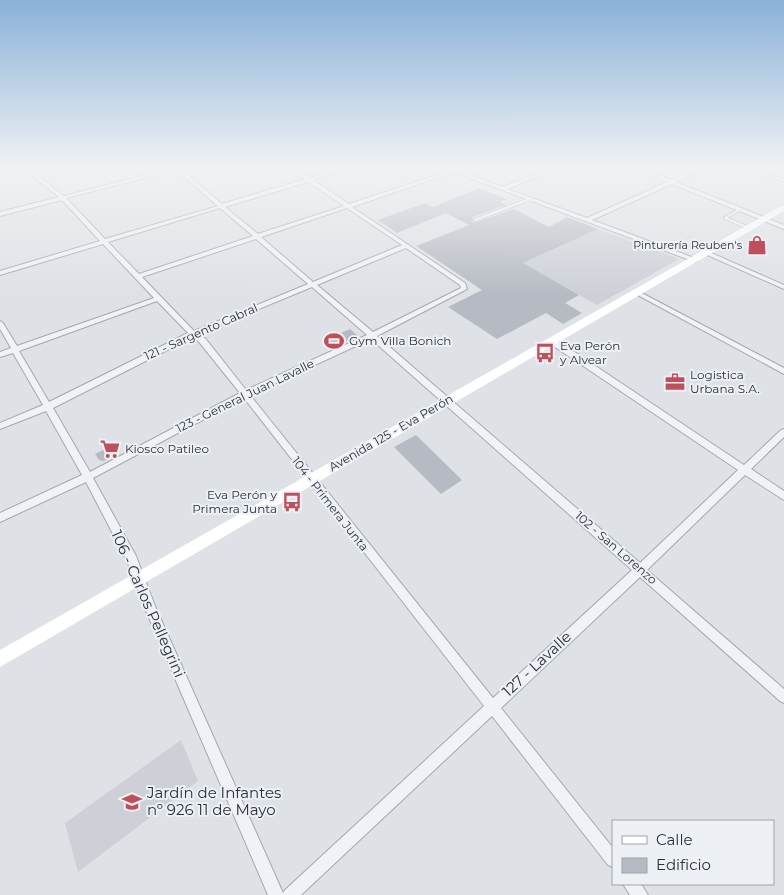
<svg xmlns="http://www.w3.org/2000/svg" width="784" height="895" viewBox="0 0 784 895" font-family="Montserrat,sans-serif">
<style>
.built{fill:#cdd0d7}
.building{fill:#b6bac2}
.lines{fill:none;stroke-linecap:round;stroke-linejoin:round}
.service-casing{stroke:#a4a8af;stroke-width:4}
.minor-casing{stroke:#a4a8af;stroke-width:2}
.service{stroke:#f0f2f5;stroke-width:2.5}
.minor{fill:#f0f2f5;fill-rule:evenodd}
.secondary{fill:#fff;fill-rule:evenodd}
.labels{text-anchor:middle;stroke-width:4;stroke-linejoin:round;paint-order:stroke}
.far-poi-label{font-size:11px;fill:#292f3b;stroke:#edf0f4;text-anchor:end}
.street-label{font-size:12px;fill:#292f3b;stroke:#edf0f4}
.poi-label{font-size:12px;fill:#292f3b;stroke:#edf0f4;text-anchor:start}
.near-street-label{font-size:15px;fill:#292f3b;stroke:#edf0f4}
.near-poi-label{font-size:15px;fill:#292f3b;stroke:#edf0f4;text-anchor:start}
</style>
<rect width="100%" height="100%" fill="#dee1e6"/>
<g class="built">
<path d="M598,229L679,259L597,305L523,263Z"/>
<path d="M181,740L198,781L78,872L65,823Z"/>
</g>
<g class="building">
<path d="M479,188L506,199L500,202L506,205L473,217L472,221L474,223L514,209L549,227L567,217L598,229L523,263L579,295L565,303L582,313L563,324L546,313L497,339L448,307L482,290L416,246L469,225L446,213L397,233L378,220L425,203L433,207Z"/>
<path d="M350,329L357,335L334,348L325,340Z"/>
<path d="M416,435L462,480L441,494L394,447Z"/>
<path d="M113,445L119,453L104,461L99,460L95,454Z"/>
</g>
<g class="lines">
<defs>
<g id="service">
<path d="M739,210L725,218L749,228"/>
<path d="M475,220L530,199"/>
</g>
<g id="minor">
<path d="M5,169H13L0,173V171Z"/>
<path d="M24,169H29L64,196L169,169H181L222,204L305,179L291,169H296L310,178L340,169H347L313,180L349,204L449,171L447,169H454L502,187L549,169H556L507,189L587,218L667,182L637,169H644L671,180L696,169H702L676,182L784,225V229L672,184L592,220L697,259L698,260L695,262L454,172L352,207L465,283L467,289L377,336L640,563L738,470L549,343V339H555L744,465L781,430L784,429V437L751,469L784,491V500L745,475L647,570L784,689V703L780,701L640,577L501,708L613,848V867L608,865L492,716L301,895H268L146,611L127,561L86,482L0,522V513L82,475L46,411L0,429V423L43,405L13,353L0,357V352L11,348L0,329V321L3,323L17,346L154,298L103,244L0,275V271L100,241L62,200L0,216V212L59,197ZM176,170L218,206L105,239L66,198ZM308,182L344,206L258,234L225,207ZM220,208L253,236L139,274L108,242ZM347,208L402,245L313,282L261,237ZM256,239L308,284L194,331L142,277ZM406,248L460,285L461,288L373,332L317,285ZM312,287L367,335L246,390L205,338L198,334ZM157,301L188,333L49,402L19,351ZM193,337L199,342L240,393L90,472L53,408ZM371,339L632,570L493,698L250,395ZM244,398L484,706L285,890L283,893L155,606L136,556L93,478Z"/>
<path d="M748,169H755L784,179V182Z"/>
<path d="M705,252H709L784,285V289L705,254Z"/>
<path d="M636,290L784,368V374L634,293L633,292Z"/>
<path d="M623,884H641L648,895H630Z"/>
</g>
</defs>
<use href="#service" class="service-casing"/>
<use href="#minor" class="minor-casing"/>
<use href="#service" class="service"/>
<use href="#minor" class="minor"/>
<path class="secondary" d="M781,206H784V211L0,667V650Z"/>
</g>
<linearGradient id="sky" x2="0" y2="1"><stop stop-color="#8ab1d9"/><stop offset="0.57" stop-color="#f0f2f4"/><stop offset="1" stop-color="#f0f2f4" stop-opacity="0"/></linearGradient>
<rect width="784" height="294" fill="url(#sky)"/>
<defs>
<symbol id="shop-bare" viewBox="-9 -9 18 18"><path d="M-5-2.5h2.3a2.7 3.5 0 0 1 5.4 0H5L5.5 6h-11ZM-1.5-2.5h3a1.5 2.3 0 0 0-3 0Z" fill="#be505b" stroke="#edf0f4" stroke-width="2.5" paint-order="stroke"/></symbol>
<symbol id="stadium-bare" viewBox="-9 -9 18 18"><path d="M0-5a6.5 5 0 1 0 0 10a6.5 5 0 1 0 0-10ZM-3.5-1.8h7v3.6h-7Z" fill="#be505b" stroke="#edf0f4" stroke-width="2.5" paint-order="stroke"/></symbol>
<symbol id="bus-bare" viewBox="-9 -9 18 18"><path d="M-5-6H5V4H4V6H2V4H-2V6H-4V4H-5ZM-3.5-4V0h7V-4ZM-3.5 1.2v1.5H-2V1.2ZM2 1.2v1.5H3.5V1.2Z" fill="#be505b" stroke="#edf0f4" stroke-width="2.5" paint-order="stroke"/></symbol>
<symbol id="office-bare" viewBox="-9 -9 18 18"><path d="M-6-3h4V-5.5h4V-3h4V5H-6ZM-1-4.5V-3h2v-1.5ZM-6 0V1H6V0Z" fill="#be505b" stroke="#edf0f4" stroke-width="2.5" paint-order="stroke"/></symbol>
<symbol id="supermarket-bare" viewBox="-9 -9 18 18"><path d="M-6-5.5h2.5l.6 2H6L4.5 2H-2.5L-4.4-4H-6ZM-1.5 3.2a1.3 1.3 0 1 0 .1 0ZM3 3.2a1.3 1.3 0 1 0 .1 0Z" fill="#be505b" stroke="#edf0f4" stroke-width="2.5" paint-order="stroke"/></symbol>
<symbol id="school-bare" viewBox="-9 -9 18 18"><path d="M0-5L7-2L0 1L-7-2ZM-4 1L0 2.5L4 1V4Q0 6-4 4Z" fill="#be505b" stroke="#edf0f4" stroke-width="2.5" paint-order="stroke"/></symbol>
</defs>
<g fill-rule="evenodd">
<use href="#shop-bare" x="743" y="231" width="28" height="28"/>
<use href="#stadium-bare" x="320" y="327" width="28" height="28"/>
<use href="#bus-bare" x="531" y="339" width="28" height="28"/>
<use href="#office-bare" x="661" y="368" width="28" height="28"/>
<use href="#supermarket-bare" x="96" y="435" width="28" height="28"/>
<use href="#bus-bare" x="278" y="488" width="28" height="28"/>
<use href="#school-bare" x="118" y="788" width="28" height="28"/>
</g>
<g class="labels">
<g class="far-poi-label">
<text x="742" y="249">Pinturería Reuben's</text>
</g>
<g class="street-label">
<text transform="translate(201 332) rotate(-24)" y="4">121 - Sargento Cabral</text>
<text transform="translate(245 396) rotate(-26)" y="4">123 - General Juan Lavalle</text>
<text transform="translate(391 433) rotate(-30)" y="4">Avenida 125 - Eva Perón</text>
<text transform="translate(330 504) rotate(52)" y="4">104 - Primera Junta</text>
<text transform="translate(616 548) rotate(41)" y="4">102 - San Lorenzo</text>
</g>
<g class="poi-label">
<text x="349" y="345">Gym Villa Bonich</text>
<text x="560" y="350">Eva Perón<tspan x="560" dy="14">y Alvear</tspan></text>
<text x="690" y="379">Logistica<tspan x="690" dy="14">Urbana S.A.</tspan></text>
<text x="125" y="453">Kiosco Patileo</text>
<text x="277" y="499" text-anchor="end">Eva Perón y<tspan x="277" dy="14">Primera Junta</tspan></text>
</g>
<g class="near-street-label">
<text transform="translate(148 604) rotate(66)" y="5">106 - Carlos Pellegrini</text>
<text transform="translate(537 664) rotate(-43)" y="5">127 - Lavalle</text>
</g>
<g class="near-poi-label">
<text x="147" y="798">Jardín de Infantes<tspan x="147" dy="17">nº 926 11 de Mayo</tspan></text>
</g>
</g>
<rect x="612" y="820" width="162" height="65" fill="#edf0f4" stroke="#9fa3aa"/>
<rect x="622" y="836" width="25" height="8" fill="#ffffff" stroke="#9fa3aa"/>
<text x="656" y="845" font-size="15" fill="#292f3b">Calle</text>
<rect x="622" y="858" width="25" height="15" fill="#b6bac2" stroke="#9fa3aa"/>
<text x="656" y="870" font-size="15" fill="#292f3b">Edificio</text>
</svg>
